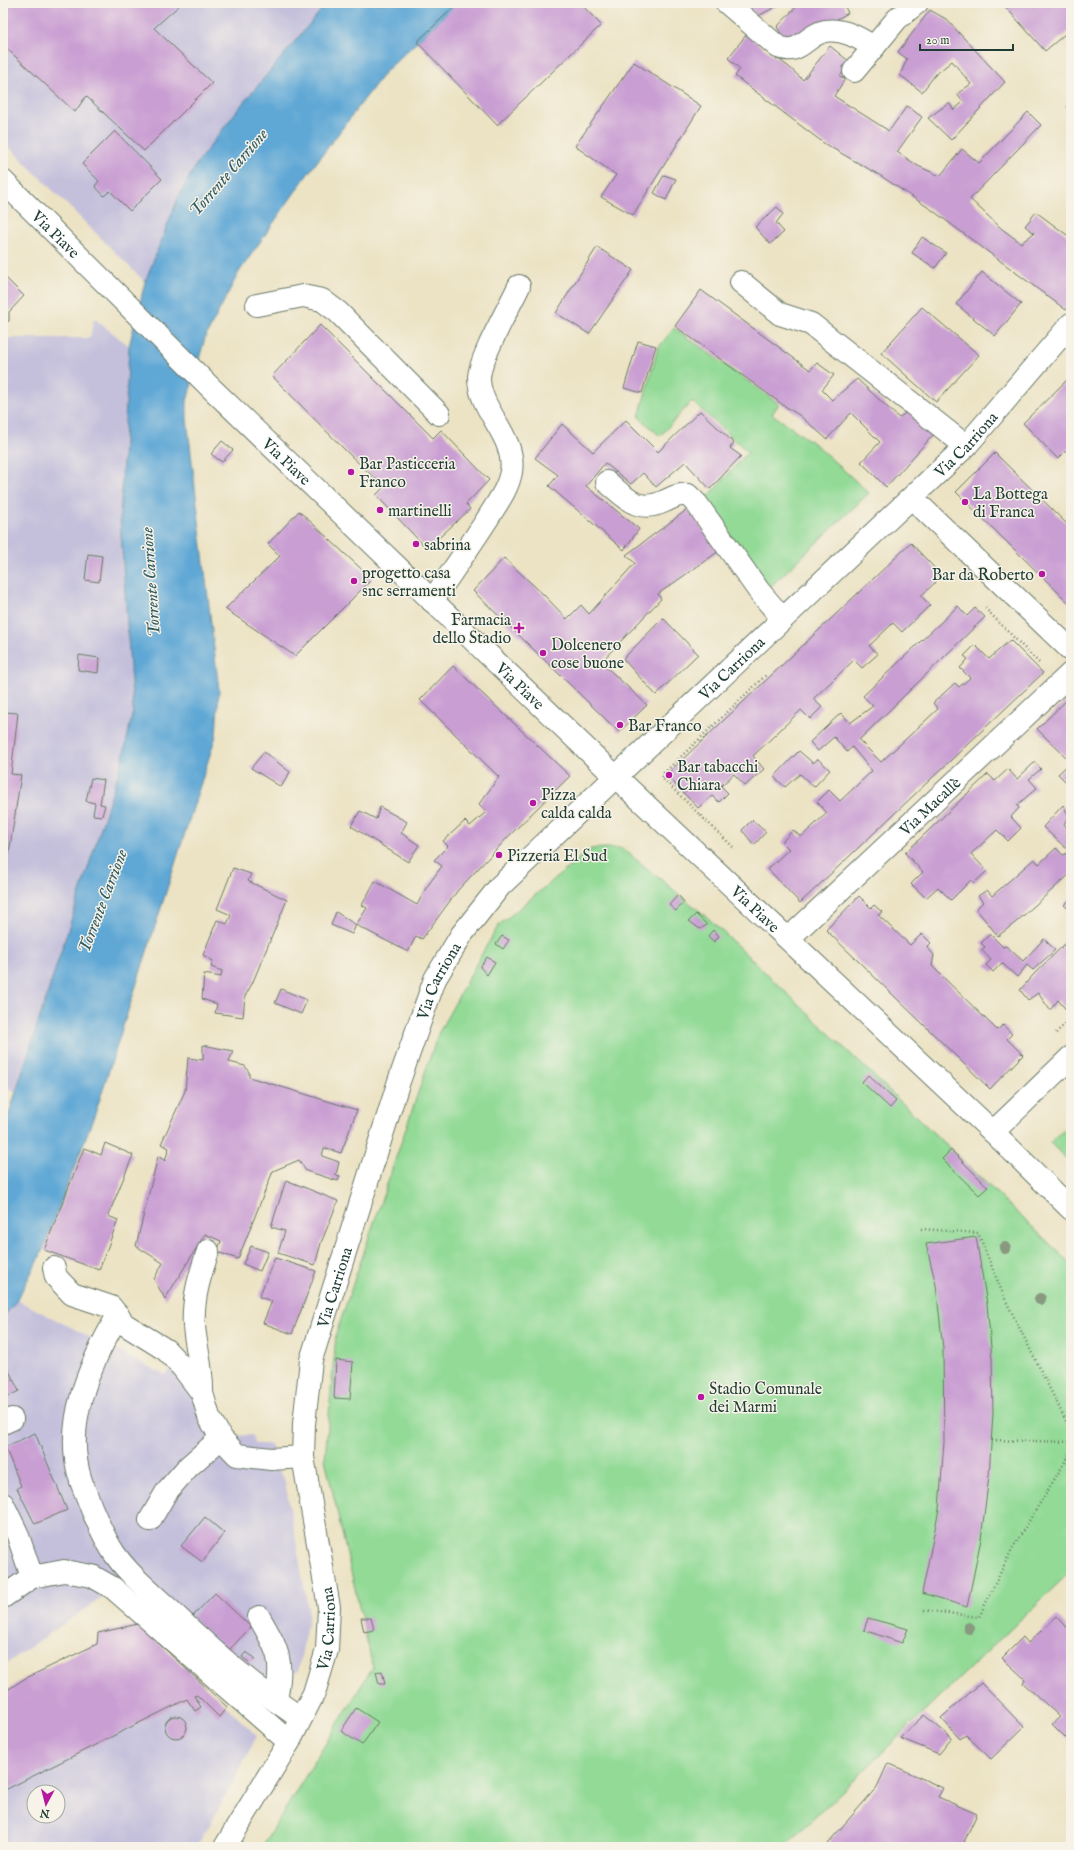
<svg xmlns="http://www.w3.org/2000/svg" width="1074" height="1850" viewBox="0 0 1074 1850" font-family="'IM FELL English',serif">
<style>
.industrial{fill:#c4c0db;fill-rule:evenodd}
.green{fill:#92da96;stroke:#588c65}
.water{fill:#5ea7d5;stroke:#3e7284}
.building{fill:#c99ed3}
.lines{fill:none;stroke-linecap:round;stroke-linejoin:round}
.minor-casing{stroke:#677766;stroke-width:24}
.path{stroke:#677766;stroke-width:2.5;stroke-dasharray:1 3;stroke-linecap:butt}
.minor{stroke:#fff;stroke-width:22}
.tree{fill:#889980}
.poi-dot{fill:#b5179e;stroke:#f7f3e8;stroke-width:1.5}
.labels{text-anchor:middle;stroke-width:3;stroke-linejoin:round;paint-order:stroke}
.street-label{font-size:16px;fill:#1f3d34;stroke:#f7f3e8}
.poi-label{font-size:16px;fill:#1f3d34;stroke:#f7f3e8;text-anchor:start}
.water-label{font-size:17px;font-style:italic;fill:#325d64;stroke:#f7f3e8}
</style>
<rect width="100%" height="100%" fill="#f7f3e8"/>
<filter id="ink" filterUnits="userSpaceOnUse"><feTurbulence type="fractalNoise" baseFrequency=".025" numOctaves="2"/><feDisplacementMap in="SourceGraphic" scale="8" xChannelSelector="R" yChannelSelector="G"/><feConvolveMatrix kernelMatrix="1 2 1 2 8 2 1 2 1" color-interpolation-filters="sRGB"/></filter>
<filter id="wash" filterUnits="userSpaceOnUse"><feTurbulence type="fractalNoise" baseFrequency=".012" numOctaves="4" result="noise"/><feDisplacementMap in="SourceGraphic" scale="16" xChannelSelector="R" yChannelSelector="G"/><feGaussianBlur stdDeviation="0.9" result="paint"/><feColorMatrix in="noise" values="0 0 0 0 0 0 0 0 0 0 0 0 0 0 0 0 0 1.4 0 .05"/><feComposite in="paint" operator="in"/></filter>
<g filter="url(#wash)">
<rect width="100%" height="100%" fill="#ece3c4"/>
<g class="industrial">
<path d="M3,3H327L239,108L197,163L178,198L145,282L3,141Z"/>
<path d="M94,318L129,346L120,519L133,711L122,762L17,1092L3,1086V338H90Z"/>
<path d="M17,1300L165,1375L172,1368L211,1375L215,1404L226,1431L232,1436L252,1435L255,1444H271L278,1469L285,1481L309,1614L298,1672L258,1677L124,1579L102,1597L3,1666V1318Z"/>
<path d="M197,1695L219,1717L227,1707L257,1736L211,1823L196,1847H3V1791L187,1699L195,1710L201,1707L194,1696ZM34,1792H58V1816H34Z"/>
</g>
<g class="green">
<path d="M674,328L779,404L772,414L816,445L869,493L769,588L705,500L748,452L692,401L660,436L639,417L658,348Z"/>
<path d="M605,848H622L707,917L1071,1264V1571L784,1847H266L263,1845L373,1667L325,1459L336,1334L438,1034L484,950L499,925L591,849Z"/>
<path d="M1071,1123V1163L1050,1143Z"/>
</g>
<path class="water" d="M327,3H458L385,72L307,175L239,272L205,338L187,401V419L219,690L216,736L96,1111L41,1254L17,1300L3,1318V1132L122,762L133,711L120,519L129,346L145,282L178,198L197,163L239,108Z"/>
<g id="blocks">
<g class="building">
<path d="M3,3H127L129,5L131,3H182L154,28L212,83L144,151L86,96L75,112L3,45Z"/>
<path d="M458,3H580L601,25L497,125L417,42Z"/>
<path d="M744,3H783L758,16Z"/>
<path d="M800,3H843L848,13L789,46L777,27Z"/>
<path d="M1002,3H1071V29L1045,51Z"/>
<path d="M930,10L946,19L1005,82L951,140L928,118L949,103L954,110L963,102L957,94L971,84L952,61L935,75L922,92L900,75L907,59L898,52Z"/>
<path d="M746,35L789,67L803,80L830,46L851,63L840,76L845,79L834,96L889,131L907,106L922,117L897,152L918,166L940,176L962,149L979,163L1028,112L1041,125L970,199L1002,229L1021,243L1034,233L1025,226L1036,212L1067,235L1071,231V303L1066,310L932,210L881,176L825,144L735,76L740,69L728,58Z"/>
<path d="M634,62L701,106L633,215L601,197L616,175L575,146Z"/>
<path d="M1071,104V114L1067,106Z"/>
<path d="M115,131L162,179L130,211L110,191L104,196L95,186L99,181L82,164Z"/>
<path d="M664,175L676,179L666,200L654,193Z"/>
<path d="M777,207L783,214L776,223L784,232L770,244L755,227Z"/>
<path d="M922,237L946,253L935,268L912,253Z"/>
<path d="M597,247L633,270L589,334L556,313Z"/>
<path d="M982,272L1021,304L995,336L956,304Z"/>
<path d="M3,275L24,296L9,312V321L3,322Z"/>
<path d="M701,290L810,370L817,363L834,375L822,390L832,400L857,379L899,418L909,410L935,433L886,487L861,462L880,442L851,413L827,439L799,415L783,405L675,326Z"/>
<path d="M922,307L979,355L936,402L881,353Z"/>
<path d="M320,325L433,438L441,430L489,480L466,504L470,509L427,549L376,495L384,487L347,452L272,376Z"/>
<path d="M638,341L656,346L642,393L624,388Z"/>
<path d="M1071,376V446L1058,459L1023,423Z"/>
<path d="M700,411L734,443L730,448L741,456L710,489L685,462L656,487L643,473L631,484L605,463L586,486L639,529L624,550L549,486L558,475L535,458L562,424L593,452L626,420L658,452Z"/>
<path d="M222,441L233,450L222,462L211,454Z"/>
<path d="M995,453L1071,528V605L956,492Z"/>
<path d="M688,509L719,551L658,594L661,599L601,662L647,705L619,732L473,591L504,558L544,595L567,619L581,605L589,614L635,563L626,555Z"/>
<path d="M299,511L372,579L295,656L225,609L280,556L268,544Z"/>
<path d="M911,543L942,576L921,596L930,605L902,632L893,623L869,646L878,654L862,668L854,660L813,699L822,707L810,719L801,710L753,756L764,769L745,786L734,774L721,786L728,793L719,802L712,796L698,808L666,775Z"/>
<path d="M88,554L102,556L99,582L85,580Z"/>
<path d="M958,606L967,616L975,608L985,617L859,740L881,762L938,709L933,703L955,683L959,687L970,678L960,668L968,659L964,656L975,645L989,659L1010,640L1043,673L800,903L768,869L789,849L782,842L793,830L801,837L827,813L817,802L829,790L840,801L872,771L852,747L847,752L834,737L818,751L810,742L841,713L850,723L873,706L863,696Z"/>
<path d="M663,618L698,654L656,695L623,659Z"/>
<path d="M79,655L99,658L98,673L78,670Z"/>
<path d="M453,666L570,776L509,836L458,890L422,939L416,936L408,952L356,925L367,908L362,905L375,881L417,905L426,888L442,866L434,860L448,846L443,841L465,821L470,826L486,812L479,804L499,777L420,700Z"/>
<path d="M1071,696V762L1037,729Z"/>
<path d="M3,712L18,713L11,774L21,775L8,860H3Z"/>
<path d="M799,751L813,763L818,759L830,770L814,787L800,774L785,787L774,777Z"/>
<path d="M264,752L290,772L281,787L251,768Z"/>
<path d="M1035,762L1041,769L1029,779L1037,788L1017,805L1019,808L1011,817L1021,828L1008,841L997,830L971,854L987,871L974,883L971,880L951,900L938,887L926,898L911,884L923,872L905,853L988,774L995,781L1008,769L1017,779Z"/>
<path d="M1071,762V787L1058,774Z"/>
<path d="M91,778L104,780L100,804L105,805L102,816L93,815L95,803L86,801Z"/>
<path d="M1063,805L1069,816L1064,824L1070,831L1066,834L1071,839V873L1015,923L998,936L976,909L983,902L978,896L987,890L992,896L1034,859L1039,864L1056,848L1063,855L1070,852L1043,827Z"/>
<path d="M380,807L407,822L401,833L419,845L408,862L351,826L360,811L376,819Z"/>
<path d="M752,820L766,832L754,845L742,830Z"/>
<path d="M233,868L251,874L248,881L287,900L252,984L245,996L243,1017L215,1013L217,1004L202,999L204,974L221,977L222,971L211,967L213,961L203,955L217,920L227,924L231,915L217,909Z"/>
<path d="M678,895L684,902L676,911L669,905Z"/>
<path d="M859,896L871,908L874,905L882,912L878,915L910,945L922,934L931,943L927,947L934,955L932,966L936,970L997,1030L1003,1025L1012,1034L1007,1039L1023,1055L990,1089L826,930Z"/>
<path d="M1071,898V911L1064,905Z"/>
<path d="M336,912L356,925L352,934L331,925Z"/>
<path d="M696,914L707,925L700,929L689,921Z"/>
<path d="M713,930L719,936L714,942L708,936Z"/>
<path d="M990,934L1003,947L1006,946L1023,961L1044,939L1055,950L1033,970L1027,965L1017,977L1002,963L993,972L986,965L991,960L982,950L985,947L981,943Z"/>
<path d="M502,936L509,940L503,949L496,944Z"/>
<path d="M1071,938V1009L1068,1012L1058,1000L1050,1010L1038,993L1028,1000L1020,990L1034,974Z"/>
<path d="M487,957L495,962L487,975L480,967Z"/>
<path d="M281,989L307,1000L301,1014L275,1003Z"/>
<path d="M203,1045L233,1051L229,1062L245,1066L249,1072V1077L357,1110L341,1153L324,1148L322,1156L339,1162L336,1175L340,1176L338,1181L306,1171L299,1160L273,1171L238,1259L217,1252L221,1241L205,1234L165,1299L154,1279L163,1263L136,1246L158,1156L165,1161L169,1148L161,1144L185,1091L188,1058L203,1060Z"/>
<path d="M868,1075L896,1101L890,1108L862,1082Z"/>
<path d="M105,1143L133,1155L108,1216L118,1220L99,1270L44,1250L84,1148L101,1155Z"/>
<path d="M951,1150L988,1187L979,1195L942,1159Z"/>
<path d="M286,1180L338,1201L321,1243L315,1265L278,1253L285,1231L271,1227Z"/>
<path d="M976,1237L987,1304L992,1358L993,1413L989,1476L981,1539L967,1607L922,1593L939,1509L944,1442L943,1349L936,1285L926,1244Z"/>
<path d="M251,1246L268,1252L260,1271L243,1264Z"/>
<path d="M275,1258L316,1271L292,1334L263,1323L272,1301L259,1297Z"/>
<path d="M3,1359L19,1391L3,1399Z"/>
<path d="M336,1360L353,1362L350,1399L334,1398Z"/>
<path d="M35,1433L67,1510L35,1524L17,1488L21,1486L5,1447Z"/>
<path d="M205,1517L224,1533L202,1562L181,1546Z"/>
<path d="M215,1593L251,1627L228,1651L192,1617Z"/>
<path d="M1057,1616L1071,1632V1736L1068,1740L1052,1724L1060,1717L1023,1683L1025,1679L1002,1658L1023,1637L1028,1643Z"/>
<path d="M361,1618H371L374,1630L364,1632Z"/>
<path d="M868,1618L908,1629L902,1643L864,1630Z"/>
<path d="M138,1624L227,1707L219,1717L197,1695L194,1696L201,1707L195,1711L187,1699L3,1791V1693L24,1679L97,1644L98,1633Z"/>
<path d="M246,1652L255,1658L250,1663L242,1657Z"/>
<path d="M382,1671L385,1684H379L376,1672Z"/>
<path d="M981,1683L1024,1727L991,1759L966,1735L960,1739L941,1718Z"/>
<path d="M356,1708L378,1722L362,1745L341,1731Z"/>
<path d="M924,1715L952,1738L939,1754L900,1738Z"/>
<circle cx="176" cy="1727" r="11"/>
<path d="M888,1763L943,1788L938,1797L977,1814L964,1842L970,1847H834L827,1844L877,1787Z"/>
</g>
</g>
</g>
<g filter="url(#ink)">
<use href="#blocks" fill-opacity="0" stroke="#677766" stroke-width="1"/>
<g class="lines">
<defs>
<g id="minor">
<path d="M727,3L778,47C801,56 805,35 825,31C843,28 859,38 874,47"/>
<path d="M854,71L897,19L917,3"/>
<path id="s1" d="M3,181L211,388L598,760L993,1132L1071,1209"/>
<path d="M741,282L780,314L811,324L966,446"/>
<path d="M257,305L303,296L322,300L338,312L439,414"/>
<path d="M607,482C626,498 638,514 665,501C674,497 678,494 688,495L697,504L759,591L782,618"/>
<path d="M912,498L1071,650"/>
<path d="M432,601C451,573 470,546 488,518C497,503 508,489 511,472C517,437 479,411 479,378C479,359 510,306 519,286"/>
<path id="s2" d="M789,938L1071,673"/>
<path d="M993,1132L1071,1057"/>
<path d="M54,1268L56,1277L72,1294L111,1307L124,1324L166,1350L183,1368L202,1393L209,1417L221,1438L237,1455L271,1459L303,1457"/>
<path d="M118,1315C90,1364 62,1424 81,1481C84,1490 88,1498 91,1507C98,1523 104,1538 114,1553C129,1575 152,1593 171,1611C212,1651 253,1687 301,1718"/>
<path d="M202,1393C203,1370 196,1349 194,1326C192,1300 200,1275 208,1251"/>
<path d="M3,1423L12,1419"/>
<path d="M3,1504L17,1533L32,1577"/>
<path d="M150,1520L167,1491L188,1467L221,1438"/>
<path d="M3,1597L32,1577L64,1571L92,1576L113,1588L289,1742"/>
<path d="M259,1617C280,1653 283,1660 276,1701"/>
<path id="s3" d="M225,1847L289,1742L314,1693L327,1650L329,1607L303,1457L304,1424L311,1360L398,1084L435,979L462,934L500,886L966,446L1071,324"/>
</g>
</defs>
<use href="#minor" class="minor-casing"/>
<g class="path">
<path d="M985,608L1040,664"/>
<path d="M733,847L662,778L664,773L767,674"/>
<path d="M1056,1033L1071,1018"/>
<path d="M921,1229L978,1233L1005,1299L1071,1431"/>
<path d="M992,1440L1071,1442"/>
<path d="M924,1610L979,1617L1012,1549L1071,1452"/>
</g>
<use href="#minor" class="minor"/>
</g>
<g class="tree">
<circle cx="1005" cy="1248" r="6"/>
<circle cx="1040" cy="1299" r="6"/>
<circle cx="969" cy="1628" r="6"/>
</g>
</g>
<g class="poi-dot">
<circle cx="351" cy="472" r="4"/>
<circle cx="965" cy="502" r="4"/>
<circle cx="380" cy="510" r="4"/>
<circle cx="416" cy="544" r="4"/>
<circle cx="1042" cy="574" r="4"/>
<circle cx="354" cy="581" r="4"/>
<path d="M517 622h4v4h4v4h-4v4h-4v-4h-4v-4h4z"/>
<circle cx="543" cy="653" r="4"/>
<circle cx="620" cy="725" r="4"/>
<circle cx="669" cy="775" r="4"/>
<circle cx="533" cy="803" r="4"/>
<circle cx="499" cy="855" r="4"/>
<circle cx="701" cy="1397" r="4"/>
</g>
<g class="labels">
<g class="street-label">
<text dy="6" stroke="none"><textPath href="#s1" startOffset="75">Via Piave</textPath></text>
<text dy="6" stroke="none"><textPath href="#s3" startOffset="1672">Via Carriona</textPath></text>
<text dy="6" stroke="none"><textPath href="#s1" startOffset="399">Via Piave</textPath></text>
<text dy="6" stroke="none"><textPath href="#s3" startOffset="1348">Via Carriona</textPath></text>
<text dy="6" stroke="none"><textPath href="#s1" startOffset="723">Via Piave</textPath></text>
<text dy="6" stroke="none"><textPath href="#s2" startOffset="193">Via Macallè</textPath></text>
<text dy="6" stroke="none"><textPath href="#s1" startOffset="1047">Via Piave</textPath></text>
<text dy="6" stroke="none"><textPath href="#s3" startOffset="916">Via Carriona</textPath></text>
<text dy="6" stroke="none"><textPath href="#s3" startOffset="592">Via Carriona</textPath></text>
<text dy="6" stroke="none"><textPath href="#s3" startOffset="244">Via Carriona</textPath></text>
</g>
<g class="poi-label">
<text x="359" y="469">Bar Pasticceria<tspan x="359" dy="18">Franco</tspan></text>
<text x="973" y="499">La Bottega<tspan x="973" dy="18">di Franca</tspan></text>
<text x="388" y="516">martinelli</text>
<text x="424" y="550">sabrina</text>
<text x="362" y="578">progetto casa<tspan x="362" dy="18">snc serramenti</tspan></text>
<text x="1034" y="580" text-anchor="end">Bar da Roberto</text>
<text x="511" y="625" text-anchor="end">Farmacia<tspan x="511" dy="18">dello Stadio</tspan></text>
<text x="551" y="650">Dolcenero<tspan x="551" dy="18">cose buone</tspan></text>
<text x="628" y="731">Bar Franco</text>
<text x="677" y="772">Bar tabacchi<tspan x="677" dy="18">Chiara</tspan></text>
<text x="541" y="800">Pizza<tspan x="541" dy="18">calda calda</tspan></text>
<text x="507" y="861">Pizzeria El Sud</text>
<text x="709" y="1394">Stadio Comunale<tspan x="709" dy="18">dei Marmi</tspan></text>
</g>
<g class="water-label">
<text transform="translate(228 172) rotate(-49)" y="6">Torrente Carrione</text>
<text transform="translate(150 582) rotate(-94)" y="6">Torrente Carrione</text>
<text transform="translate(102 901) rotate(-69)" y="6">Torrente Carrione</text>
</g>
</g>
<rect width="1074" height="1850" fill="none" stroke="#f7f3e8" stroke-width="16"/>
<g transform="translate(46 1804) rotate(187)"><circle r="19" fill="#f7f3e8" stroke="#a1aaa0"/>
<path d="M0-3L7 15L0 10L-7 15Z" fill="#b5179e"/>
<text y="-6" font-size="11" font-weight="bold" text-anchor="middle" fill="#1f3d34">N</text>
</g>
<path d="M920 44v6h93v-6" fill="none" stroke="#1f3d34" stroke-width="2"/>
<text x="926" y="44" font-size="12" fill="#1f3d34" stroke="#f7f3e8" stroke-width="3" paint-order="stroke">20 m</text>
</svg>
